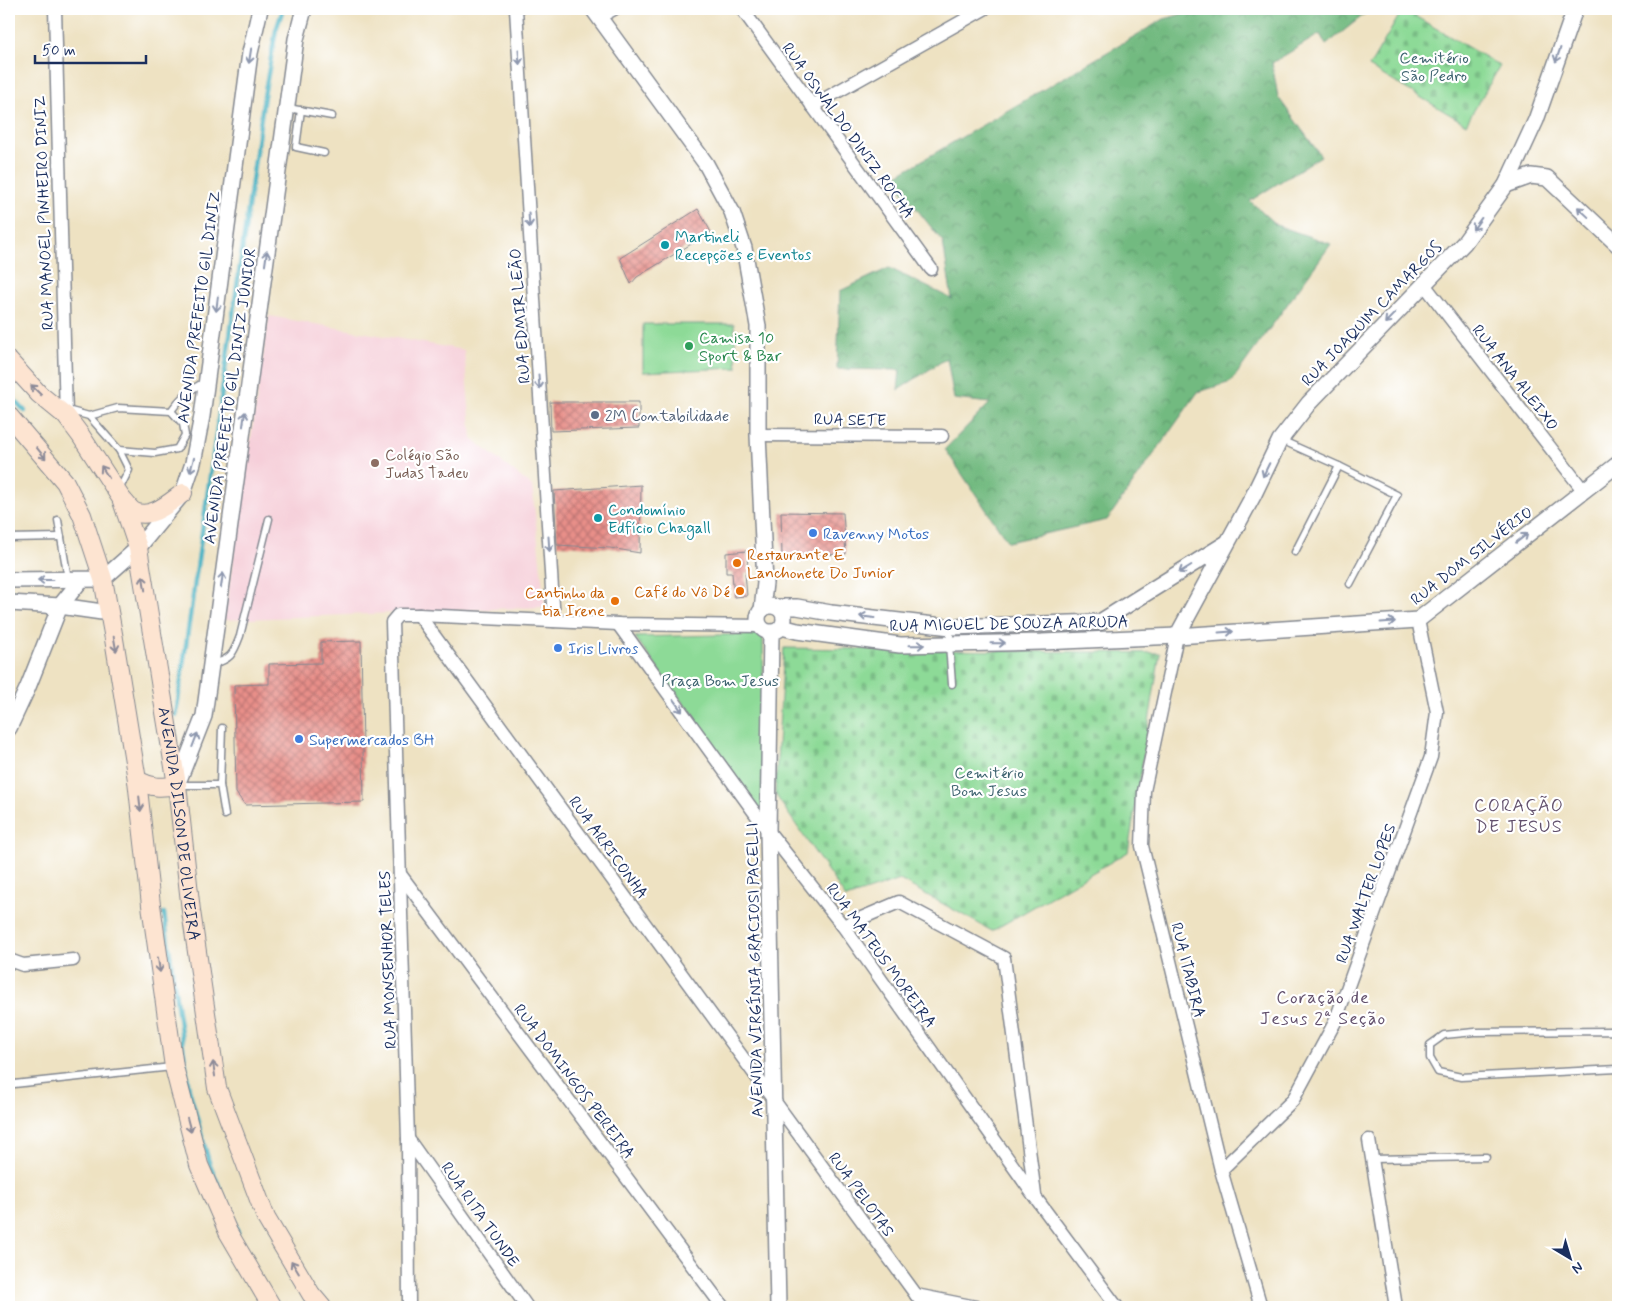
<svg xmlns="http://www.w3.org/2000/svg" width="1627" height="1316" viewBox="0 0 1627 1316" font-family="Mynerve,sans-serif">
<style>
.built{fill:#f6cfd9}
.green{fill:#8dda97;stroke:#54847a}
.forest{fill:url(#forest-crowns);stroke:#46746f}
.cemetery{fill:url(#cemetery-stones);stroke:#54847a}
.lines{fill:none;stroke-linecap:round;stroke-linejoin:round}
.stream{stroke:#43afc0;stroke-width:4.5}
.building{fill:url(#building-cross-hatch)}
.service-casing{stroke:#848890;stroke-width:9}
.minor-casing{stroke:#848890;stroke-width:15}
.tertiary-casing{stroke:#848890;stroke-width:18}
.secondary-casing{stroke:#848890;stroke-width:20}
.service{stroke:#fff;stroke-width:6}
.minor{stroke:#fff;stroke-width:12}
.tertiary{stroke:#fff;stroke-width:15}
.secondary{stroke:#fde4d1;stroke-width:18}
.oneway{stroke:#8d97ae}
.oneway2{stroke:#8c8a98}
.culture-dot{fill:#0f9aa8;stroke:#fff;stroke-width:2}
.leisure-dot{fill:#2e9e5b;stroke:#fff;stroke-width:2}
.service-dot{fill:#5c6f8a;stroke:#fff;stroke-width:2}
.education-dot{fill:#8d6e63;stroke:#fff;stroke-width:2}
.shop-dot{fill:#3f7fe0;stroke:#fff;stroke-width:2}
.food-dot{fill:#e8710a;stroke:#fff;stroke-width:2}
.labels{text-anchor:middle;stroke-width:4.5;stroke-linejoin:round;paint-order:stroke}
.park-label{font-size:16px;fill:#3d626f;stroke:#fff}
.street-label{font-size:16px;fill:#1b2f5e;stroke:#fff}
.culture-label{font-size:16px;fill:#0d838f;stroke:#fff;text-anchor:start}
.leisure-label{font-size:16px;fill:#27864d;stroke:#fff;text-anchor:start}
.service-label{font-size:16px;fill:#4e5e75;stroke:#fff;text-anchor:start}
.education-label{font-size:16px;fill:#785e54;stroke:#fff;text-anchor:start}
.shop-label{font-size:16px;fill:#366cbe;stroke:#fff;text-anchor:start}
.food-label{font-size:16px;fill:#c56008;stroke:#fff;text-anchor:end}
.neighbourhood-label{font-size:18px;letter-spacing:1px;fill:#63516d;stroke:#fff}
</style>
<defs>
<pattern id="forest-crowns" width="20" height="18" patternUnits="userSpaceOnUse" patternTransform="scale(1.25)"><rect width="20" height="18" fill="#72ba80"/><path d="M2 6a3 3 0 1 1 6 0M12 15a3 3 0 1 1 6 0" fill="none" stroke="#5d986c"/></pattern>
<pattern id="cemetery-stones" width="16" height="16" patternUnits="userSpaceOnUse" patternTransform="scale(1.25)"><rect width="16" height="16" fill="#8dda97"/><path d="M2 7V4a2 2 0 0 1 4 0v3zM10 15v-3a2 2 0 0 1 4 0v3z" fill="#79bb85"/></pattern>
<pattern id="building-cross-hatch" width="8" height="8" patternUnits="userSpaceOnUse" patternTransform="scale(1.25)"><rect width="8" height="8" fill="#e88f89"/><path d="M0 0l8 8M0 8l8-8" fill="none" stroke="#bb7573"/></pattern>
</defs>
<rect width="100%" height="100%" fill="#fff"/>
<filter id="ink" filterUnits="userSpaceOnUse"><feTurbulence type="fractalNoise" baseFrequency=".02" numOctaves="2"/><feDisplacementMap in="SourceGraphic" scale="10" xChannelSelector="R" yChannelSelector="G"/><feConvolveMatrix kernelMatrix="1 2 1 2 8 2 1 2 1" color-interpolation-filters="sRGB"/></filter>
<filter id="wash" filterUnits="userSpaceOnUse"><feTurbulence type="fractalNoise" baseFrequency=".0096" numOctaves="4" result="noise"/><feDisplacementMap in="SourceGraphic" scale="20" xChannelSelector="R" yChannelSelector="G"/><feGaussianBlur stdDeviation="1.12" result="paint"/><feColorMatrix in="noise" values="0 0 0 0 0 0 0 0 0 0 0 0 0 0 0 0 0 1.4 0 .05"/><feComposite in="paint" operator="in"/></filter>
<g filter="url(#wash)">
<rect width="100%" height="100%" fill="#eee2c2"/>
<path class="built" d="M269,316L464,350L472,439L532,486L545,607L224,620Z"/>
<g class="green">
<path d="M643,324H734L737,368L643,372Z"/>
<path d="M763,634L764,815L635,637Z"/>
</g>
<path class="forest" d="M1184,9H1371L1326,45L1320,34L1272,63L1278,97L1321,156L1250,201L1276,225L1331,244L1231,382L1198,392L1107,520L1008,542L945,449L990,403L954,399L947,358L898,390L900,370L837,369L840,291L889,268L952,299L943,242L892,178L1164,19L1186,13Z"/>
<g class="cemetery">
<path d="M1403,9L1500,66L1466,124L1369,67Z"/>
<path d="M784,648L1160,653L1128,852L992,931L900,880L846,898L775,794Z"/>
</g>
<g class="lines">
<g class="stream">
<path d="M9,394L25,411"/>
<path d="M9,591L15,592"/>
<path d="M176,715L264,96L276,30L283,9"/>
<path d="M164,913L189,1089L209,1162L238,1232"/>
</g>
</g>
<g id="blocks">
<g class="building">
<path d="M698,209L711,232L637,277L631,284L620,258Z"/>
<path d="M550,402H639V428L551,431Z"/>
<path d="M641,485L640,553L610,548L557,545L554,491Z"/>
<path d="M781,512L843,513L846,554L782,556Z"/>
<path d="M747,551L748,573H745L747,596L734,597L732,573H726V553Z"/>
<path d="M361,641L364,802L245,805L236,793L234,685L269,684V664L321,663V642Z"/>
</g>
</g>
</g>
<g filter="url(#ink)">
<use href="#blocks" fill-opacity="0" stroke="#848890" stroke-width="1"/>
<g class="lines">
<defs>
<g id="service">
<path d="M288,108L332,116"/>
<path d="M301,110L296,147L324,153"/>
<path d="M67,410L89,416L119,450L129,470L119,490"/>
<path d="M171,411C182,396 189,390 205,382"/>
<path d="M89,416L118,408L171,411L183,424L185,435L177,449L155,453L119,450"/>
<path d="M1281,440L1339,466L1397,495L1350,584"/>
<path d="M58,520L68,579"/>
<path d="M9,538L61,537"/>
<path d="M1295,552L1339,466"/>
<path d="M951,627L949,644L952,684"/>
<path d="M211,665C231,659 233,655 240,636L269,519"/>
<path d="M178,785H220L225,815"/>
<path d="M220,785L222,728"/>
<path d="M1618,1032L1612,1031L1475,1032L1444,1035L1430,1045V1058L1438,1072L1461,1077L1618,1069"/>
<path d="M14,1084L172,1067"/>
<path d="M1372,1159L1486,1157"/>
</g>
<g id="minor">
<path d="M55,9L66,416"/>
<path d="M516,9L554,621"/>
<path d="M742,9L931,269"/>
<path d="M599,17L614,9"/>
<path d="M812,106L984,9"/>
<path d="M1423,283L1583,490"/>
<path d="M758,435L942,436"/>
<path d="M419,615L925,1307"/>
<path d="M618,624L768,831L843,926L1035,1197L1117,1307"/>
<path d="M1177,636L1144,791L1142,846L1221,1170L1261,1307"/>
<path d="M400,874L723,1307"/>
<path d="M843,926L899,902L1004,958L1035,1195"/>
<path d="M9,960L23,965L73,960"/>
<path d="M408,1139L527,1307"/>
<path d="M1369,1140L1396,1307"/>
<path d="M1221,1170L1293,1100L1335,1022L1431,757L1437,712L1418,620"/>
<path d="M916,1295L976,1307"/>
<path d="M409,1307L408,1139L392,622L398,615H419L618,624L760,626"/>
</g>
<g id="tertiary">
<path d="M593,9L706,164L732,212L744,248L758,326V435L765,583L762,610"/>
<path d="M1506,185L1531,176L1547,178L1618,245"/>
<path d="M9,580L103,579L138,548L183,493L193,463L202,416L250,53L260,9"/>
<path d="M9,603L60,606L109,613"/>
<circle cx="771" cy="619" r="13"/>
<path d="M777,607H797L831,613L951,627L1100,622L1225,544"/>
<path d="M782,627L797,631L900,645L1042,642L1177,636L1418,620L1618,464"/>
<path d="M771,633L768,831L778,1307"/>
<path d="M1177,636L1253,496L1280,440L1309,403L1464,243L1506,185L1536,120L1575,9"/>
<path d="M9,728L28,687L60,606L81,580"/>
<path d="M177,785L204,716L296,39L304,9"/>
</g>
<g id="secondary">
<path id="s1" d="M9,361L39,394L66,416L81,436L121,498L138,548L177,785L191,911L217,1088L266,1218L311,1294L322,1307"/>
<path d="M9,416L65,482L82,515L103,579L114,639L137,780L151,905L174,1067L199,1165L228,1232L272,1307"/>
<path d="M122,499C126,503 129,508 133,511C150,521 170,502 183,493"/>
<path d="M137,780C153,788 160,788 177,785"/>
</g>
</defs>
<use href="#service" class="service-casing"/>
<use href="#minor" class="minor-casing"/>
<use href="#tertiary" class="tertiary-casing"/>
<use href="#secondary" class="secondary-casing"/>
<use href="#service" class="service"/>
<use href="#minor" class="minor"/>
<use href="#tertiary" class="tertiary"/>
<use href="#secondary" class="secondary"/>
</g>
<defs><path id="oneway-shaft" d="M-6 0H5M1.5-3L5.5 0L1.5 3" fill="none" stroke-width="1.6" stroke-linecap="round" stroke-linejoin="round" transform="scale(1.25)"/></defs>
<g class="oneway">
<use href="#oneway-shaft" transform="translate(1558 55) rotate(109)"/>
<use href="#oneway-shaft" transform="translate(250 56) rotate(99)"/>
<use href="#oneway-shaft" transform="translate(519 57) rotate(86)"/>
<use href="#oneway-shaft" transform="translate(1583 212) rotate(-137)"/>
<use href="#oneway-shaft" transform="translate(529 220) rotate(86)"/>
<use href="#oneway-shaft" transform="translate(1477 224) rotate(126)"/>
<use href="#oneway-shaft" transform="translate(266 258) rotate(-82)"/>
<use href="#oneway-shaft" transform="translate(217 304) rotate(97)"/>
<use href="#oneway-shaft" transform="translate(1390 318) rotate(134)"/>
<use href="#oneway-shaft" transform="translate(539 382) rotate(86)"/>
<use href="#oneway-shaft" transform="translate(244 419) rotate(-82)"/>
<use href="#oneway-shaft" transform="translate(192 465) rotate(106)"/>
<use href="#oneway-shaft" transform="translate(1266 470) rotate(116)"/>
<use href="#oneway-shaft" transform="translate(1522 538) rotate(-38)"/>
<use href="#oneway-shaft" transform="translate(549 544) rotate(86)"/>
<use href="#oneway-shaft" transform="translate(1185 569) rotate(148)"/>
<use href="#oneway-shaft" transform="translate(45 580) rotate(180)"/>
<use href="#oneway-shaft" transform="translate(222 580) rotate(-82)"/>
<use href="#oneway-shaft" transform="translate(867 617) rotate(-173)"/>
<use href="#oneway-shaft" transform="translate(1388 622) rotate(-4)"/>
<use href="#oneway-shaft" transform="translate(1226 632) rotate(-4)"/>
<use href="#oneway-shaft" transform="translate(998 643) rotate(-1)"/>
<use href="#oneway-shaft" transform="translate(917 645) rotate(-1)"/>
<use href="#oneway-shaft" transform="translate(678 706) rotate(54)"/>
<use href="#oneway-shaft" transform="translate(195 740) rotate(-69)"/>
</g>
<g class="oneway2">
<use href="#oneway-shaft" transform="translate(36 390) rotate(-135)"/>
<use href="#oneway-shaft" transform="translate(41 453) rotate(51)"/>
<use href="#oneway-shaft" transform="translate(105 472) rotate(-123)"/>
<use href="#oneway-shaft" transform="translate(144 583) rotate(-99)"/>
<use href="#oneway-shaft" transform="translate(115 644) rotate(80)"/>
<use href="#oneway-shaft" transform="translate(140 804) rotate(84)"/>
<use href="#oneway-shaft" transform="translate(159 965) rotate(82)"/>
<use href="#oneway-shaft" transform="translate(214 1069) rotate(-98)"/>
<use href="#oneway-shaft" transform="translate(189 1125) rotate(75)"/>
<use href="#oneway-shaft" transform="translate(295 1267) rotate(-121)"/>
</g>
</g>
<g class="culture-dot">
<circle cx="665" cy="245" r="5"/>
<circle cx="598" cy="518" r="5"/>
</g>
<circle class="leisure-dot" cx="689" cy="346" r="5"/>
<circle class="service-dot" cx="595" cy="415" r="5"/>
<circle class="education-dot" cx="375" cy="463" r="5"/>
<g class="shop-dot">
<circle cx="813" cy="533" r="5"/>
<circle cx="558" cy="648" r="5"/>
<circle cx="299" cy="739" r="5"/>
</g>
<g class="food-dot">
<circle cx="737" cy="563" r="5"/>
<circle cx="740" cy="591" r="5"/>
<circle cx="615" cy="601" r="5"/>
</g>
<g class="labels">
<g class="park-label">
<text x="1434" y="63">Cemitério<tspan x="1434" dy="18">São Pedro</tspan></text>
<text x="720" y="686">Praça Bom Jesus</text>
<text x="989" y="778">Cemitério<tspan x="989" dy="18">Bom Jesus</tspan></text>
</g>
<g class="street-label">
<text transform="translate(849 130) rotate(54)" y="6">RUA OSWALDO DINIZ ROCHA</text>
<text transform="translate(43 213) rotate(-92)" y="6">RUA MANOEL PINHEIRO DINIZ</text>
<text transform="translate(198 307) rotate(-82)" y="6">AVENIDA PREFEITO GIL DINIZ</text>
<text transform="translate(1371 313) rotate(-46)" y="6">RUA JOAQUIM CAMARGOS</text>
<text transform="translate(519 316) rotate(-94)" y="6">RUA EDMIR LEÃO</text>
<text transform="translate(1516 377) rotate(52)" y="6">RUA ANA ALEIXO</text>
<text transform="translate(229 396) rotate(-82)" y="6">AVENIDA PREFEITO GIL DINIZ JÚNIOR</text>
<text transform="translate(850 419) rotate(1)" y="6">RUA SETE</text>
<text transform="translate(1471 555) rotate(-38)" y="6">RUA DOM SILVÉRIO</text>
<text transform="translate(1009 623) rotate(-1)" y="6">RUA MIGUEL DE SOUZA ARRUDA</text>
<text dy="6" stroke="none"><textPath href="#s1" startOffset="510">AVENIDA DILSON DE OLIVEIRA</textPath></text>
<text transform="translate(609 847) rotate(54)" y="6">RUA ARRICONHA</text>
<text transform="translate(1365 893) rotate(-70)" y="6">RUA WALTER LOPES</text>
<text transform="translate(882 955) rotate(54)" y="6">RUA MATEUS MOREIRA</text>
<text transform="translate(387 960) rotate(-92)" y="6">RUA MONSENHOR TELES</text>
<text transform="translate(754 970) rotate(-91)" y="6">AVENIDA VIRGÍNIA GRACIOSI PACELLI</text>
<text transform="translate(1189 970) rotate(76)" y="6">RUA ITABIRA</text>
<text transform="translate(575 1081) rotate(53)" y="6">RUA DOMINGOS PEREIRA</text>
<text transform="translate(862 1194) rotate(54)" y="6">RUA PELOTAS</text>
<text transform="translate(481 1214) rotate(55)" y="6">RUA RITA TUNDE</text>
</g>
<g class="culture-label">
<text x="675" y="242">Martineli<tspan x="675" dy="18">Recepções e Eventos</tspan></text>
<text x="608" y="515">Condomínio<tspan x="608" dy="18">Edfício Chagall</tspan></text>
</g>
<g class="leisure-label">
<text x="699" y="343">Camisa 10<tspan x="699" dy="18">Sport &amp; Bar</tspan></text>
</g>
<g class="service-label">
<text x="605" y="421">2M Contabilidade</text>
</g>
<g class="education-label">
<text x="385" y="460">Colégio São<tspan x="385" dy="18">Judas Tadeu</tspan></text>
</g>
<g class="shop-label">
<text x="823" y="539">Ravenny Motos</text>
<text x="568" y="654">Iris Livros</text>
<text x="309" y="745">Supermercados BH</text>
</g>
<g class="food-label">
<text x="747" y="560" text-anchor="start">Restaurante E<tspan x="747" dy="18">Lanchonete Do Junior</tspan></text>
<text x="730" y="597">Café do Vô Dé</text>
<text x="605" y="598">Cantinho da<tspan x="605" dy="18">tia Irene</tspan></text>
</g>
<g class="neighbourhood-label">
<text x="1519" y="811">CORAÇÃO<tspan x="1519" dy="21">DE JESUS</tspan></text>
<text x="1323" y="1003">Coração de<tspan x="1323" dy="21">Jesus 2ª Seção</tspan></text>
</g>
</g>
<rect width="1627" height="1316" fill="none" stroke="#fff" stroke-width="30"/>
<g transform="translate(1570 1258) rotate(142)" stroke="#ffffff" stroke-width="4" paint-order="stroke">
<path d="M0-4L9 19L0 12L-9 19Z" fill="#1b2f5e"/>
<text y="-8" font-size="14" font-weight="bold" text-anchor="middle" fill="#1b2f5e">N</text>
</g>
<path d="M35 55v8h111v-8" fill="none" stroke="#1b2f5e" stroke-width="2.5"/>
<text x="42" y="55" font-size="15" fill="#1b2f5e" stroke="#ffffff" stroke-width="4" paint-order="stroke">50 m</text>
</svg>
